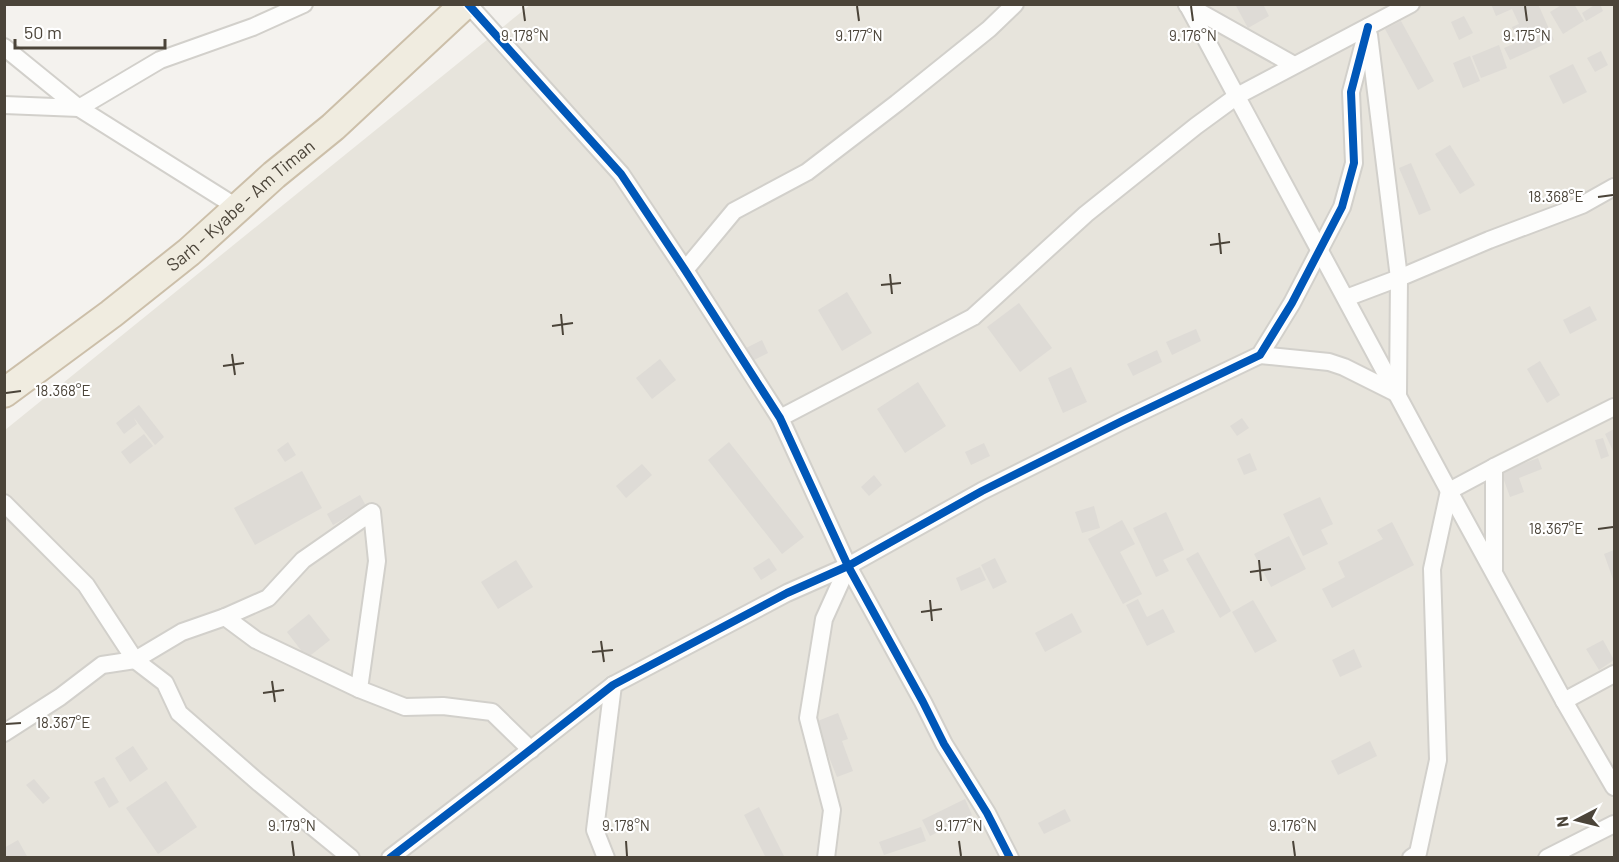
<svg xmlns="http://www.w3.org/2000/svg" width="1619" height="862" viewBox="0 0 1619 862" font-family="Barlow,sans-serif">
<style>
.residential{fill:#e7e4dc}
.building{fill:#dedbd6}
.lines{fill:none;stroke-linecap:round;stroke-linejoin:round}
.minor-casing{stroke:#d2d0cb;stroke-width:20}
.trunk-casing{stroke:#ccbfa9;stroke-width:32}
.minor{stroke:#fdfdfc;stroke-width:16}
.trunk{stroke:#f0ece0;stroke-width:28}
.cycleway-casing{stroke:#fff;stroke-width:11}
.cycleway{stroke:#0057b8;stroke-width:8}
.ticks{fill:none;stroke:#4b4439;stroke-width:2}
.labels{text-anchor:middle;stroke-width:4.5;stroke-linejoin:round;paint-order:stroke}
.street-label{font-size:18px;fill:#4b4439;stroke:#fff}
.ticks-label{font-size:15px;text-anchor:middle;fill:#4b4439;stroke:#fff;stroke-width:4.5;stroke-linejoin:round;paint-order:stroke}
</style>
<rect width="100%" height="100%" fill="#f4f2ee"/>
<path class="residential" d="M530,5H1614V857L5,858V430Z"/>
<g class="building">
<path d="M1235,4H1263L1269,16L1248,28Z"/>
<path d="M1491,4H1538L1554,40L1510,60L1504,48L1518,42L1512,27L1519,24L1512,9L1496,16Z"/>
<path d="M1563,4H1574L1584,21L1563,34L1550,12Z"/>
<path d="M1596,4H1600L1603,11L1586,21L1582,13Z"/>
<path d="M1464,16L1473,33L1459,40L1451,22Z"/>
<path d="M1401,21L1434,81L1418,90L1385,29Z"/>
<path d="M1499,45L1507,68L1481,78L1472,56Z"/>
<path d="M1601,51L1608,65L1595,72L1587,58Z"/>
<path d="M1470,56L1480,81L1463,88L1453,63Z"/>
<path d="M1573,64L1587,92L1563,104L1549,76Z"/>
<path d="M1450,145L1475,185L1460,194L1435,154Z"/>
<path d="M1411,163L1431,210L1419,215L1399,168Z"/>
<path d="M847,292L872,333L842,351L818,310Z"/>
<path d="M1019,303L1052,348L1020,372L987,327Z"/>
<path d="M1590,306L1597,320L1570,334L1563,320Z"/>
<path d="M1196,329L1201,341L1172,355L1166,342Z"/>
<path d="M762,340L768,353L752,361L746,348Z"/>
<path d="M1157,350L1162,362L1133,376L1127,364Z"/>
<path d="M660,359L676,380L652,399L636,378Z"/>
<path d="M1540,361L1560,395L1547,403L1527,369Z"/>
<path d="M1071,367L1087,402L1063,413L1048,378Z"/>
<path d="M918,382L946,426L905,453L877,409Z"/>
<path d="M139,405L164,437L155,445L134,418L137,424L124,434L116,423Z"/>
<path d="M1242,418L1249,428L1237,436L1230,426Z"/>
<path d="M1614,429V453L1605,434Z"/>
<path d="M144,434L153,446L130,464L121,452Z"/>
<path d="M1603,438L1609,456L1601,459L1595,440Z"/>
<path d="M288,442L296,455L285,462L277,450Z"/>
<path d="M729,442L804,537L782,554L708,460Z"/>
<path d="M984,443L990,456L971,465L965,452Z"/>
<path d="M1250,453L1257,470L1244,475L1237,459Z"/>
<path d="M1538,458L1542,469L1519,478L1524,492L1510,497L1501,472Z"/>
<path d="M642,464L652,475L626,498L616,486Z"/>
<path d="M302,471L322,508L255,545L234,508Z"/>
<path d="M874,475L882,485L869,496L861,487Z"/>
<path d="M360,495L366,506L333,525L327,514Z"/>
<path d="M1320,497L1333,524L1321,530L1328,544L1303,556L1283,514Z"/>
<path d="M1094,506L1100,528L1082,533L1075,512Z"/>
<path d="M1166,512L1184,550L1163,560L1169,571L1156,577L1133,528Z"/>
<path d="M1122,520L1135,544L1120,552L1142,594L1123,604L1088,539Z"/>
<path d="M1392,522L1414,565L1332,608L1322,589L1345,577L1338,562L1383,539L1377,530Z"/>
<path d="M1289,536L1306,569L1271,587L1254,554Z"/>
<path d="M1614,550V582L1604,554Z"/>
<path d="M1198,552L1231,611L1220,618L1186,559Z"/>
<path d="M769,558L777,570L761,580L753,568Z"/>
<path d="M995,558L1007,582L993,589L981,565Z"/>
<path d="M516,560L533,587L498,609L481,582Z"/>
<path d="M980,567L986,580L961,591L956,578Z"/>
<path d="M1138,599L1147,617L1163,609L1175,632L1147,646L1126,605Z"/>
<path d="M1253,600L1277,641L1255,653L1232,612Z"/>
<path d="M1072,613L1082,632L1045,652L1035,633Z"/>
<path d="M309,614L330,640L307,658L287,632Z"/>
<path d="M1603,640L1614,660L1599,670L1586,649Z"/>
<path d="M1354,649L1362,667L1340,677L1332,660Z"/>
<path d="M838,713L848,739L842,741L853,771L837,777L815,722Z"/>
<path d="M1370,741L1377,756L1338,775L1331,761Z"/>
<path d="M133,746L148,769L130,782L115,758Z"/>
<path d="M104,777L119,802L109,808L94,782Z"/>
<path d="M34,779L50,798L43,804L26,785Z"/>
<path d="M166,781L197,827L158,854L126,808Z"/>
<path d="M965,799L972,815L930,836L922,820Z"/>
<path d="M759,807L785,858H766L744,815Z"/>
<path d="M1065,809L1071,821L1044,834L1038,823Z"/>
<path d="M921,827L926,841L884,855L879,842Z"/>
<path d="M18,840L28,858H4V848Z"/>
</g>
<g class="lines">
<defs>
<g id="minor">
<path d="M468,4L621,174L685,270L780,418L848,566L923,702L944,744L987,813L1010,858"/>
<path d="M1187,4L1449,491L1564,701L1614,787"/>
<path d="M1187,5L1294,65"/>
<path d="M4,47L79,108L238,208"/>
<path d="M4,105L79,108L160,60L253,27L304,4"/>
<path d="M685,270L734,211L807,172L897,103L989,29L1015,4"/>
<path d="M1346,298L1399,278L1489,240L1582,205L1614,187"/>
<path d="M1260,355L1329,362L1344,367L1398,394L1399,278L1369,35"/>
<path d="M780,418L973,317L1086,214L1196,126L1237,96L1411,4"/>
<path d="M1494,467V570"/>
<path d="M4,503L86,585L135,660L165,683L179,713L258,782L351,858"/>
<path d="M225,617L256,640L359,689L405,707L443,706L492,712L531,750"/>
<path d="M1564,701L1614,674"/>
<path d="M4,733L60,697L102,665L135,660L182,632L225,617L268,598L303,560L372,512L377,561L359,689"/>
<path d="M390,858L493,779L613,685L787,593L848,566L982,491L1122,421L1260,355L1292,303L1342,207L1354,163L1351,92L1368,27"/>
<path d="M606,858L595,830L613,685"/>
<path d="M826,858L832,810L808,718L824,619L848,566"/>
<path d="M1411,858L1418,853L1438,760L1432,569L1449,491L1494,467L1614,407"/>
<path d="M1547,858L1614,824"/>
</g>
<g id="trunk">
<path id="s1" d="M4,393L111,314L189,252L274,175L333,127L465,4"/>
</g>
</defs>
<use href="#minor" class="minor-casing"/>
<use href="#trunk" class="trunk-casing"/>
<use href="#minor" class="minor"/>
<use href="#trunk" class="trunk"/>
<defs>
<g id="cycleway">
<path d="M468,4L621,174L685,270L780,418L848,566L923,702L944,744L987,813L1010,858"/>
<path d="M390,858L493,779L613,685L787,593L848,566L982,491L1122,421L1260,355L1292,303L1342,207L1354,163L1351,92L1368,27"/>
</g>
</defs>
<use href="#cycleway" class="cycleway-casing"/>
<use href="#cycleway" class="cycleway"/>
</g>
<path class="ticks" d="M523,6L525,21M857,6L859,21M1191,6L1193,21M1525,6L1527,21M1598,197L1613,195M1219,233L1221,254M1210,245L1230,242M890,274L892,294M881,285L901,283M561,314L563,335M552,326L573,323M232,354L235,375M223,366L244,363M6,393L21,391M1598,529L1613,527M1259,560L1261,581M1250,572L1271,569M930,600L932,621M921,612L942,609M601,641L604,662M592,652L613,650M272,681L275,702M263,693L284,690M6,724L21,723M292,841L294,856M626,841L627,856M959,841L961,856M1293,841L1295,856"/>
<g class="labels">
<g class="street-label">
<text dy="6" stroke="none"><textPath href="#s1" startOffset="302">Sarh - Kyabe - Am Timan</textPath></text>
</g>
</g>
<g class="ticks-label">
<text x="525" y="41">9.178°N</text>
<text x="859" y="41">9.177°N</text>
<text x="1193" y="41">9.176°N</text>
<text x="1527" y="41">9.175°N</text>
<text x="1556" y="202">18.368°E</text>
<text x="63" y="396">18.368°E</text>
<text x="1556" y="534">18.367°E</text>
<text x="63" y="728">18.367°E</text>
<text x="292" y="831">9.179°N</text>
<text x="626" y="831">9.178°N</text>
<text x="959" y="831">9.177°N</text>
<text x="1293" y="831">9.176°N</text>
</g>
<rect width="1619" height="862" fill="none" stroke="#4b4439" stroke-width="12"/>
<g transform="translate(1577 820) rotate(263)" stroke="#ffffff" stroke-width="4.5" paint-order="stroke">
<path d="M0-4.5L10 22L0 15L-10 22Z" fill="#4b4439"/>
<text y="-9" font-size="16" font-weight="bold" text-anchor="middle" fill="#4b4439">N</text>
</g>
<path d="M15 39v9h150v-9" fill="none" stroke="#4b4439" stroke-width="3"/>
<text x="24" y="39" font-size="18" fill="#4b4439" stroke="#ffffff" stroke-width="4.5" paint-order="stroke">50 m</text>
</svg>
